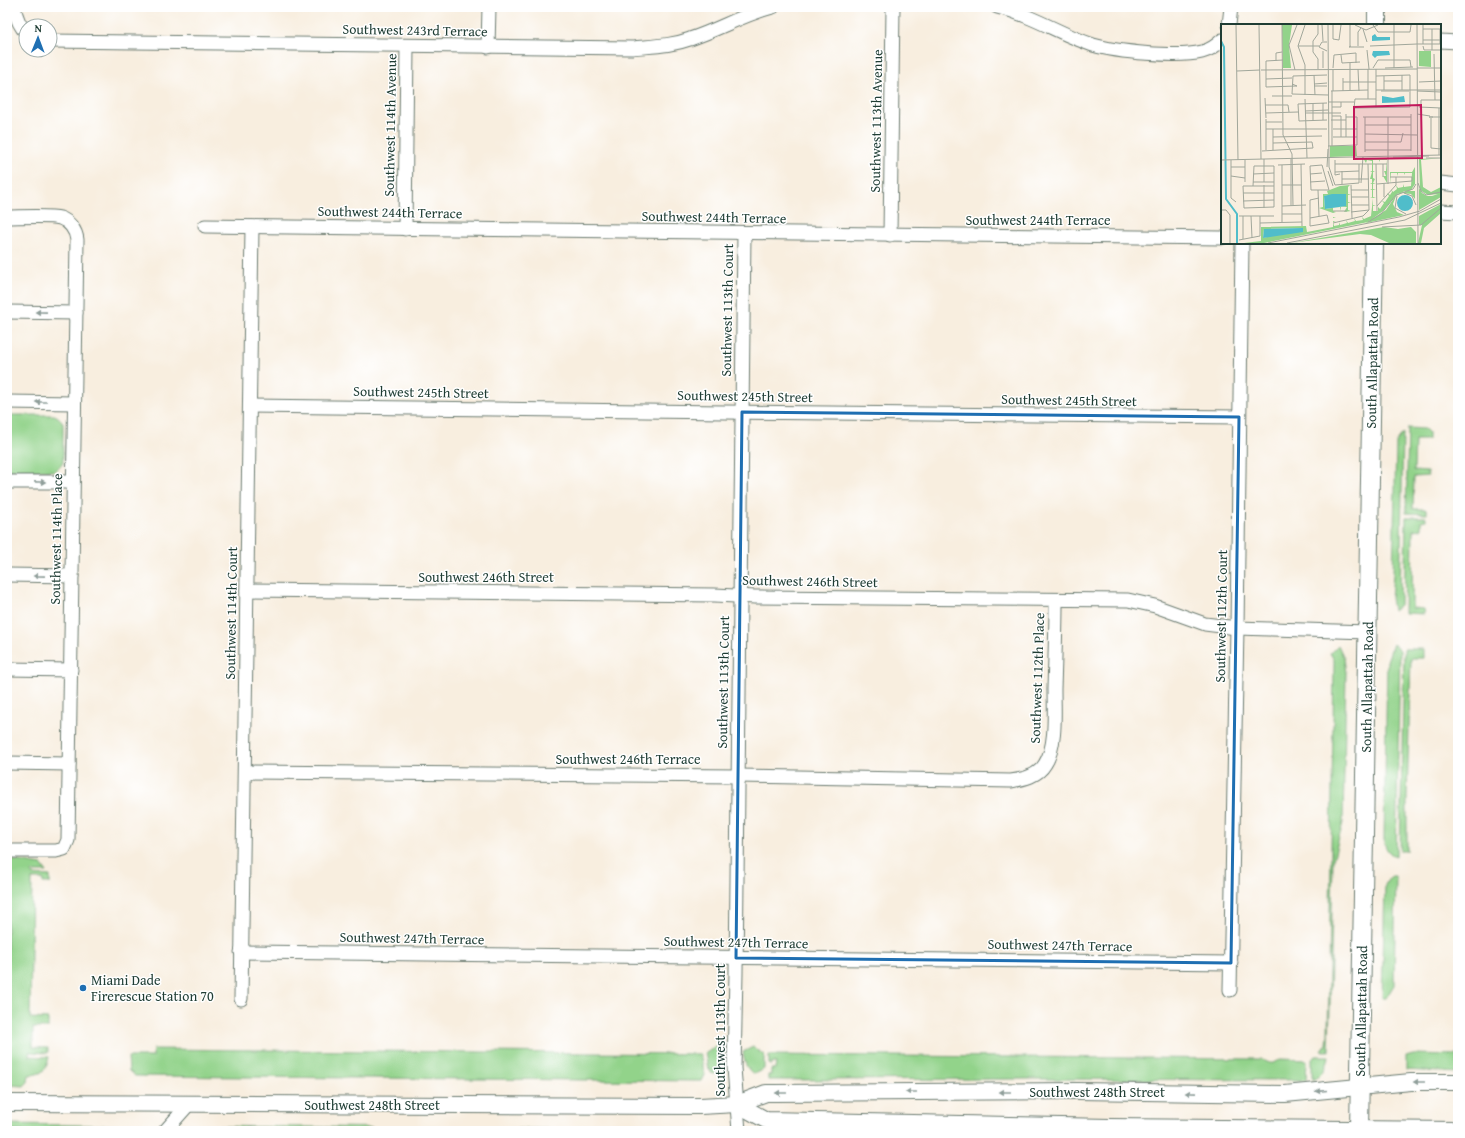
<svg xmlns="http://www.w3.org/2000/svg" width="1465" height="1138" viewBox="0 0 1465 1138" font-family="'Gentium Book Plus',serif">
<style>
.green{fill:#92d38a;stroke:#58885f}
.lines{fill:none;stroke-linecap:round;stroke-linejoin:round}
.minor-casing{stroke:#6b7b70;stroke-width:15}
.tertiary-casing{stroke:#6b7b70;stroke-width:18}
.secondary-casing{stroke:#6b7b70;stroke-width:20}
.minor{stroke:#fff;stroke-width:13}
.tertiary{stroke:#fff;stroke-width:16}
.secondary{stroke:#fff;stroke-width:18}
.oneway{fill:#8f9e9a}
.marked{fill:none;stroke:#1f6fb2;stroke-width:3;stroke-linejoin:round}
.poi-dot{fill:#1f6fb2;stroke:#fff;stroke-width:1.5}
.labels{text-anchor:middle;stroke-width:3;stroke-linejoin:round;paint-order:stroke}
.street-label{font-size:14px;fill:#1f3d34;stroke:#fff}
.poi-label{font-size:14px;fill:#1f3d34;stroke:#fff;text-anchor:start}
.inset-river{fill:none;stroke:#50bdca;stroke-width:2}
.inset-road{fill:none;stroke:#a1a79b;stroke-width:1}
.view{fill:#c2185b;fill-opacity:0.15;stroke:#c2185b;stroke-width:2}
.inset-edge{fill:none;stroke:#1f3d34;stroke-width:2}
</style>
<rect width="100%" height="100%" fill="#fff"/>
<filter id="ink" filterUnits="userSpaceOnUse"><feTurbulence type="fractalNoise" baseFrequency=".025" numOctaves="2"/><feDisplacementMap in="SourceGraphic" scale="8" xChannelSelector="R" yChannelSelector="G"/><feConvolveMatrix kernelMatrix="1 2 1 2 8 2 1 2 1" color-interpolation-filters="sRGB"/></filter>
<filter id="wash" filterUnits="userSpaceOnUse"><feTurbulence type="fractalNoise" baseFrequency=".012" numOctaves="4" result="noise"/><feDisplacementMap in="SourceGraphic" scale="16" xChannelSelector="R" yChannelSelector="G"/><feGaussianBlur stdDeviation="0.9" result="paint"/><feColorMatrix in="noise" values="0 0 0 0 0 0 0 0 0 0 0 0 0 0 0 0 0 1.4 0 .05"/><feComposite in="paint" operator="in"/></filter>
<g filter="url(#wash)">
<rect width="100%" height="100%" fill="#f8eedf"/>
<g class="green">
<path d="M7,415H54C58,416 62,420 63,424V463L58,469L54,471L7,470Z"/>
<path d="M1408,428L1425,429L1428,432V440H1415L1414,471L1427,472L1428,476L1414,477L1413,509H1425L1427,510V514L1406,513Z"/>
<path d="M1403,433L1400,605L1393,611L1391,598L1393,574L1396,442Z"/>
<path d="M1406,517H1426V520L1421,521V529L1413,530L1412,608L1423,609L1424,614L1404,613Z"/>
<path d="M1393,644L1400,650L1396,857C1389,854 1384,847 1384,839L1387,661Z"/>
<path d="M1338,645L1344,658L1346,673L1343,823L1333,860L1329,1051H1322L1327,1044L1328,1035L1334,664V660L1330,653Z"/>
<path d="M1404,649H1423V658H1411L1407,798V851H1400Z"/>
<path d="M7,859L42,865L47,872H32V875L50,876V884V883H43V879H32L30,1018L48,1019V1028H33V1047L48,1048V1053L29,1052V1056L49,1057C46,1071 43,1074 29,1075L28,1082L24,1086L7,1085Z"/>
<path d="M1392,876H1396L1394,985L1386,998H1382L1385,885L1389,878Z"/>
<path d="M715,1046L725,1051C724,1060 722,1067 715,1074L711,1073L710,1069H708L705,1053L708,1052Z"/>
<path d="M753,1047L764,1055V1069L754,1074C746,1069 744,1061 743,1052Z"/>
<path d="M153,1049L700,1054L705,1075L702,1081L135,1076L129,1071L128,1057H153Z"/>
<path d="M1413,1054L1458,1055V1073L1406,1070V1056Z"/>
<path d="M769,1055L1261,1059C1268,1064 1274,1065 1280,1059L1307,1060L1306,1081L1298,1080L1030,1079L786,1080H768V1075H771V1069H775L776,1063H771V1066L769,1064Z"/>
<path d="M1316,1056H1329C1327,1068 1323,1075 1312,1080V1058Z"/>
<path d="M7,1124L157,1126L153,1131H7Z"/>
<path d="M186,1126L547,1129L556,1131H176Z"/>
</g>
</g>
<g filter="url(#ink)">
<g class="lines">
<defs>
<g id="minor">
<path d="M14,7C16,16 19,26 26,32"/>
<path d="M997,7C1033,15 1059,34 1093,45C1117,52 1177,58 1202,52C1210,50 1216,46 1222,40"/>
<path d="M1229,25L1231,7"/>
<path d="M50,41L632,48C652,46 671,46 690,39C718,30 744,14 773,7"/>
<path d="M1440,41L1458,42"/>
<path d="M488,47L489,7"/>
<path d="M1440,183L1458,185"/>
<path d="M1440,211L1458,212"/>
<path d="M7,217C19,217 50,215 60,218C69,221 76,230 77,240L68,840L64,849L56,851H7"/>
<path d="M205,226L1222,238"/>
<path d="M405,229L407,46"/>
<path d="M890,235L893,7"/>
<path d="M7,312L76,313"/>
<path d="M7,402L74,403"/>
<path d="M250,406L725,412L1239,417"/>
<path d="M7,482H73"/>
<path d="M7,575L72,576"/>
<path d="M247,590L715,595L755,597L1128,600L1155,606L1205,624L1237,628L1368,632"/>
<path d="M7,669L71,670"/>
<path d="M7,763L69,764"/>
<path d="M245,772L738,776L1011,781C1024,779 1038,776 1045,764C1057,746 1054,710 1054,689C1055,659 1056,630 1056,600"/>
<path d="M241,952L1231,963"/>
<path d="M1230,990L1237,628L1242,243"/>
<path d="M241,999L252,227"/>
<path d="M165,1131L189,1104"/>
<path d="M739,1131L734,1068L736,973L744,233"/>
</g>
<g id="tertiary">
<path d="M7,1103L700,1106L737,1104L766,1093H774L1078,1091L1285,1094L1411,1082H1458"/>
<path d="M737,1104L766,1120L1110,1127L1458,1130"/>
</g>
<g id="secondary">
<path d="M1377,25V7"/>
<path d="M1359,1131L1374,243"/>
</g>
</defs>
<use href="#minor" class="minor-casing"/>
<use href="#tertiary" class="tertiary-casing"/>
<use href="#secondary" class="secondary-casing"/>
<use href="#minor" class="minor"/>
<use href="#tertiary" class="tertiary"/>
<use href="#secondary" class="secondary"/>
</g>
<defs><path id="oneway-solid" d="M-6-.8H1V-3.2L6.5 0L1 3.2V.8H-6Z"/></defs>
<g class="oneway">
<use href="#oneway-solid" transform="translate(41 312) rotate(-179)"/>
<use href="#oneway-solid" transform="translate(41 402) rotate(-180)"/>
<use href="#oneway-solid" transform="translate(40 482) rotate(1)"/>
<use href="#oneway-solid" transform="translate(39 576) rotate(-179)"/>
<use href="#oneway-solid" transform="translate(1419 1082) rotate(-180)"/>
<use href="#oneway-solid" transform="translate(1321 1091) rotate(175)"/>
<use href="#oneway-solid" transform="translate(911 1092) rotate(180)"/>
<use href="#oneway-solid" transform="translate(1005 1092) rotate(180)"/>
<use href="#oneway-solid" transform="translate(781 1093) rotate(180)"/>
<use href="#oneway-solid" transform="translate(1191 1093) rotate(-179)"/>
</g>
</g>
<path class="marked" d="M742,412L1239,417L1231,963L736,958Z"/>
<circle class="poi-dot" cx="83" cy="988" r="4"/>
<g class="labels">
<g class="street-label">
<text transform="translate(415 30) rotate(1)" y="5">Southwest 243rd Terrace</text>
<text transform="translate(876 121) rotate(-89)" y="5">Southwest 113th Avenue</text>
<text transform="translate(390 125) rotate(-89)" y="5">Southwest 114th Avenue</text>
<text transform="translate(390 212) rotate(1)" y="5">Southwest 244th Terrace</text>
<text transform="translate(714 217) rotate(1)" y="5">Southwest 244th Terrace</text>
<text x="1038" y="225">Southwest 244th Terrace</text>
<text transform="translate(727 310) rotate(-89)" y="5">Southwest 113th Court</text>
<text transform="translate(1372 363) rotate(-89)" y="5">South Allapattah Road</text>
<text transform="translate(421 392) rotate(1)" y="5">Southwest 245th Street</text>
<text transform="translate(745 396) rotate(1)" y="5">Southwest 245th Street</text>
<text transform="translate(1069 400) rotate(1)" y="5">Southwest 245th Street</text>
<text transform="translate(56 539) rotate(-89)" y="5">Southwest 114th Place</text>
<text x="486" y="582">Southwest 246th Street</text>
<text transform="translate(810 581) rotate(1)" y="5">Southwest 246th Street</text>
<text transform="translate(231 613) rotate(-89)" y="5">Southwest 114th Court</text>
<text transform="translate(1221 616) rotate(-89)" y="5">Southwest 112th Court</text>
<text transform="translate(1037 678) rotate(-88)" y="5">Southwest 112th Place</text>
<text transform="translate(723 682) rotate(-89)" y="5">Southwest 113th Court</text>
<text transform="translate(1367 687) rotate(-89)" y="5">South Allapattah Road</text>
<text x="628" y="764">Southwest 246th Terrace</text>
<text transform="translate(412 938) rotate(1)" y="5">Southwest 247th Terrace</text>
<text transform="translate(736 942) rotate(1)" y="5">Southwest 247th Terrace</text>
<text transform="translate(1060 945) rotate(1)" y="5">Southwest 247th Terrace</text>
<text transform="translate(1361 1011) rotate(-89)" y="5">South Allapattah Road</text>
<text transform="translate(720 1030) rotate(-90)" y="5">Southwest 113th Court</text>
<text x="1097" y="1097">Southwest 248th Street</text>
<text x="372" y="1110">Southwest 248th Street</text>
</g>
<g class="poi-label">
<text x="91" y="985">Miami Dade<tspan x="91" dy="16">Firerescue Station 70</tspan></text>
</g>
</g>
<g transform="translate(1221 24)">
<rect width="220" height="220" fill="#f8eedf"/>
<path d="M61,1H71L68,21L70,44H62ZM198,27H210V43L198,42ZM109,122H135L136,132L109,133ZM142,134L166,135V159L162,152H165L163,147H165L166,136H159V138L158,136H152V147H154L152,148V154L154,155L152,159H155L152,160V165H155L152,166V173H155L152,174V181L155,182H152V187H157V183L159,185L163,179L161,177L164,178L168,172L166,169L169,171L171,168L170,165L172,168L176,165L175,161L177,164L182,163V160L183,163L190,162L191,149H184V151L183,149H177L176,152V149H170V160L169,148H191L194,143V160L190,166L176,170L162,187L147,198L43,219H23L40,217V203L85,202L86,208L112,203V189L98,184L102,183V170H107L106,167L119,162L129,161L127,163V170H130L127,171V178L130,179H127V186L130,187L123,188L126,183H120L119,187V183L112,184V187L115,188L112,189V193H115L112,194V197H115L112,198L113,202L118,201V198L119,201L126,199L125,196L127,199L134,197L133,194L135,197L142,196L141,193L143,195L150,192L152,174L149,173H151V166L149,165H151V160L149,159H151V155H149L151,148L149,147H151V137L146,136L145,139ZM110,171H125V182L104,185L103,172ZM82,204L42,214L43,205ZM220,134L200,136L202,163L210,168L220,163V173L198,186V164L201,169L206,172H211L217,170L207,171L199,166L198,135ZM184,167H194V175L190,170L181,169L175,172L172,180L176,188L183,191L145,199L165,186L175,171ZM220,180V189L203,204L200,219H197L201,201H198V192ZM163,203L177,205L190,203L195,208V219H168L150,211L139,210L70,219Z" fill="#92d38a" fill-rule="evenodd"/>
<path d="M154,10L156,13H169V16L151,17V12ZM152,27H168L169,31L156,32L154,34L151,31ZM161,72L172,74L183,72L184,78L161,79ZM111,170H125V182L104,185L103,172ZM176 179a8 8 0 1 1 16 0a8 8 0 1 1-16 0ZM82,204V208L42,214L43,205Z" fill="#50bdca"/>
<path class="inset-river" d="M0,17L3,23L5,175L16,190V219"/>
<path class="inset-road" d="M15,1L17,136M38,1L40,135M61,1L62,111L71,130L72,182M97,1V10L92,17V28L97,35V45M101,1L102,17M107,1L108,143L114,161M112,1V15L118,16L120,1M129,1V22M134,1L145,6L157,1M152,1L157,8H189L190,1M173,1V44M196,1L197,219M202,1V20M142,5L146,18M202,5H220M211,5V26M219,5V20M202,16H220M106,18H101L98,23L106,27M196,20H220M77,22H98M130,22L128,23H143M137,22V8L140,4M149,22L196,20M202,22L203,26H220M146,26L148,45M213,30L214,76M120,31L121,39L139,38M62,36L45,37V63L76,62L71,60M55,37V29L61,28M129,39V67M102,44V27M112,44L113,31L135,29V39M152,44L157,36H189L190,43M164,44L192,43M196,44H220M112,45V67M137,45L138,67M147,45V75M155,45V84M40,46L196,45M74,46L68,21L76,1M16,47L39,46M93,51L94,71M106,51L72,52L71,70L107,71M181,51V66M155,52L189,51V83L133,84L134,75H155M122,54V67M45,55L71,54M163,57H181M122,58H155M198,58L220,57M93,60L106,59M93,62H106M155,66H220M163,66V52M110,67L147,66M111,67V122M160,67H188M196,67L220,68M84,71V41L77,22L84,1M51,72H71M44,74L45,94M84,75L86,134M107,78H133M92,79V97M102,79V96M106,79L77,80L78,97L106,96M44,81H67L68,88M111,83H120V78M198,83L220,84M200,83V76H220M218,84V131M84,87L107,86M45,89L77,88M85,89H120M125,90V113M190,90V127M196,90L209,92M111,92H120V113M142,93H190M144,93V128M167,93V160M212,93H208H220M210,94V124L220,125M45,95V126M110,96H125M45,98H61M144,101H190M45,105H106M52,105V126M112,105H136M144,110L196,111M52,113L101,112M112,113H136M144,118H180L182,109M107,122L136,121V93H125M144,126H190M41,127L92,124L91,118L52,119M172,133L208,132M205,134H220M43,135V158M70,135V182M0,136L220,131M10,136V174L15,178M24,136V158M114,136V151L119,150M80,140L81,202M114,140H151M138,140V159M147,140L148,186M152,140H166M155,140L156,187M162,140V153M57,141L84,140M61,141V198M101,141L108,166H90L89,142ZM10,143H24M106,143L107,125M107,147L112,162M121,147V160M114,148L138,147M32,150L53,149M89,150L101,149M10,152L24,154M121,155H148M32,158H53M89,158L104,157M140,159L142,133M197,159L200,167L205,171L220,168M156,160L191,157V153H169M163,160V173M43,161V184M61,161H81M114,161L138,159M130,161L131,194M32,162L33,142H53V183L23,184L22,162H53M97,166L98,192M130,166H148M22,169H53M183,169L191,172L195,181M176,172L174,184L185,190M130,173H148M22,177L53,176M130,181H148M61,182L85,181M156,182L175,161V153M0,186H5L9,191V219M112,187H126M130,188L148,186M61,190H81M18,192H53M22,192V215M30,192L31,214M89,194L106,191L108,199L89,202V176L98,174M147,198L160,190L175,171L192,165L195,160M39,199L81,198M112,199L142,192L148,186M161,203L200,201L220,184M18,216L39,212V192M47,219L178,193L199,187L220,175M66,219L184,196L220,179"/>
<path class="view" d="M200,81L201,134L133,135V83Z"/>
<rect width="220" height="220" class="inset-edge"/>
</g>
<rect width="1465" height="1138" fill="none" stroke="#fff" stroke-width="24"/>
<g transform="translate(38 38) rotate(1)"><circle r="19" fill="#ffffff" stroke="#a5b1ae"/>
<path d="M0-3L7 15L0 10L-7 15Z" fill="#1f6fb2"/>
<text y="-6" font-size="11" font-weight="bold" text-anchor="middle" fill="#1f3d34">N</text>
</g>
</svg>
